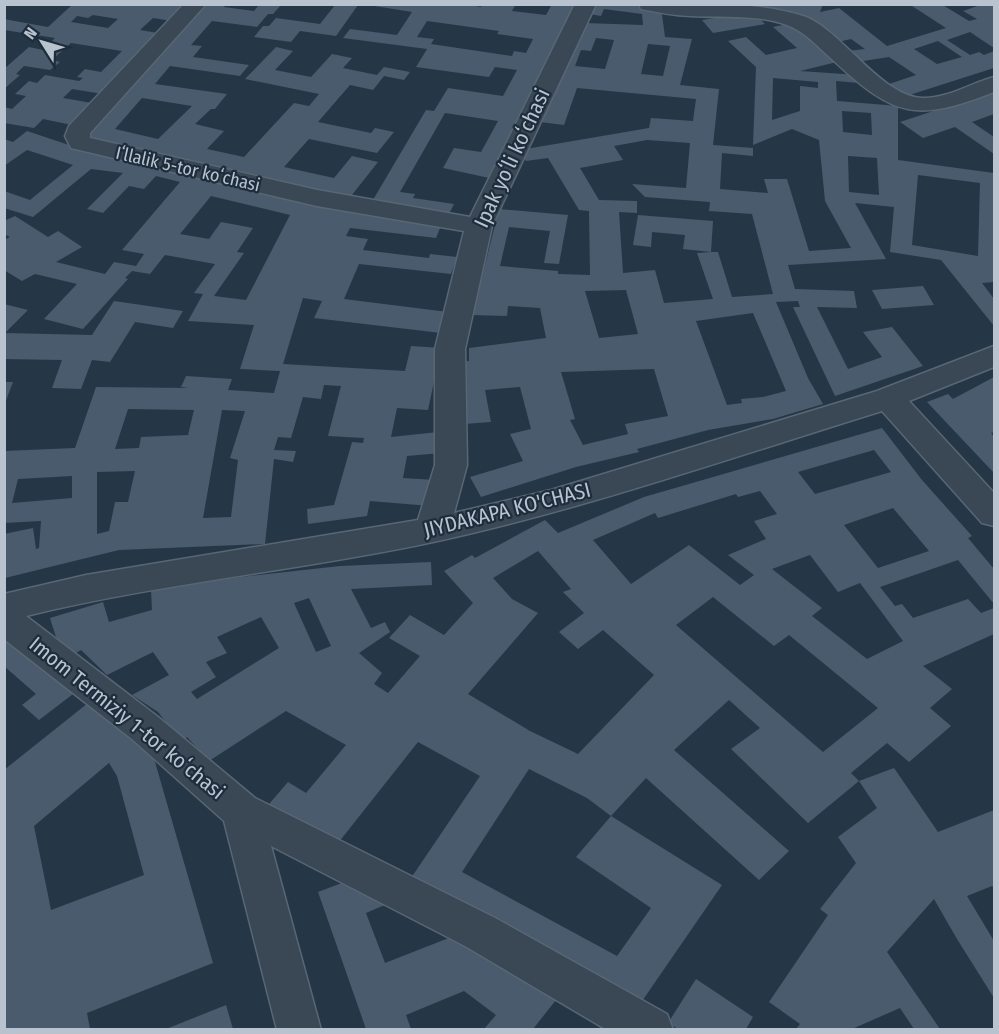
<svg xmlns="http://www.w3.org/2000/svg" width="999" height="1034" viewBox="0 0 999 1034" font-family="'Fira Sans Condensed',sans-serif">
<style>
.building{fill:#495b6d;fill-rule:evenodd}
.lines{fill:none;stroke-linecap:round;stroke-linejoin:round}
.minor-casing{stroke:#596673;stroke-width:3}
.minor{fill:#3a4856;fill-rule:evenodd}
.labels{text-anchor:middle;stroke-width:4.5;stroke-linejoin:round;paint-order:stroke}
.far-street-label{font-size:18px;fill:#b8c3cf;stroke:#1e2d3c}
.street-label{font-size:21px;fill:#b8c3cf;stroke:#1e2d3c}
</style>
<rect width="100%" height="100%" fill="#253747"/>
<g class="building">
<path d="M73,4L189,5L172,21L153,18L140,30L164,34L103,94L72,89L63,98L98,104L72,125L43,119L34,128L4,123V107L12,109L26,96L15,94L29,81L37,83L45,75L79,81L83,78L77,77L85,69L101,72L122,51L71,43L52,60L60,62L50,70L24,66L16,74L20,75L4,89V69L29,47L43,50L55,38L4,30V19L48,27ZM93,15L118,19L108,28L71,22L77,16L88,18Z"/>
<path d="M203,4H226L224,7L254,11L259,5H281L273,14H268L257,27L212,21L191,45L202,46L193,57L249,65L240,76L170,66L155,84L227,94L215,109H211L195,124L224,131L207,149L244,157L294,103L309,106L319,94L245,79L276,47L293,51L275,70L311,77L332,54L352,58L343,68L377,75L384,67L410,72L404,80L384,76L373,90L350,85L318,122L371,133L375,128L394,132L377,153L309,139L284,167L334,178L352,156L378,162L348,200L80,139ZM142,98L192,106L158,139L115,129Z"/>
<path d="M362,4H465L481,7L482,4H516L512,11L546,15L552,4H579L494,179L443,168L454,148L481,152L498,121L445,113L400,192L415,194L413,198L454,204L447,218L370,205L426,110L434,111L448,88L503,96L517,70L495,67L489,77L416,67L427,49L343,38L350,29L397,35L412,12ZM427,21L499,31L497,34L533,39L526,53L514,51L512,56L431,44L434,39L417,37Z"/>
<path d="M589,4L661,7L665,37L692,39L680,85L719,89L713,145L753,148V156L722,153L720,189L768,193L764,179H787L809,251L851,248L825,201L819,140L792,129L753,145L756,67L728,41L746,37L766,55L797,48L773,27L792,23L837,62L800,71L858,75L859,83L836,81L837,101L898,106V160L994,173V282L982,283L994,299V326L941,260L890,252L894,207L855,203L886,259L788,265L795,289L854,291L857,308L817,307L848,369L882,357L863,332L892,327L923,366L835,396L793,307H800L798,301L776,302L808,378L823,404L773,419L708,430L637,449L639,452L576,467L481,497L470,477L523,461L510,434L531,429L520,387L485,390L491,422L464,424L458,362L469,361V348L546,338L540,308L508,306L507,316L471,315L472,284L480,285L499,209L568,215L559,264L544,263L550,231L509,227L500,266L558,271V274L590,275L589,211L579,210L548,158L526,161L520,150L649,128L651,118L693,121L696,99L577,88L564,125L540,122L584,23L643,25L642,14L604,9L601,16L584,13ZM596,38L614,40L605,69L575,66L581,50L591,51ZM648,44L670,46L663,76L641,74ZM773,78L818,82V88L800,86V111L772,120ZM842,111L871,113L872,135L843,132ZM647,140L690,143L686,188L632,184L645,197L710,202L709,211L752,214L773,294L732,297L718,252H711L713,221L638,215L633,245L651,247L652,232L685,235L683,249L711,252L697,253L713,299L664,303L655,270L623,273L619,212L637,213V201L599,200L580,168L623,160L614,146ZM848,156L877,158L879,195L849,192ZM918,175L980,183L978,256L912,245ZM626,290L638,334L599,338L585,291ZM753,313L786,391L763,397L741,399L742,403L727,405L696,321ZM654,369L668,416L625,424L628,434L583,445L570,420L575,419L561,372Z"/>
<path d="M726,4H823L820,12L839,8L887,46L946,28L909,4H941L969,21L977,19L963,11L983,4H994V48L970,32L947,40L970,55L979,52L984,55L994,51V68L900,98L883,86L916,75L889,57L857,62L847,51L865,49L851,39L838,42ZM938,41L962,57L937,64L914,49Z"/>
<path d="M335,5H358L336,36L300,31L291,42L254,37L263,26H269L276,18L320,24Z"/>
<path d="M753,12L765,24L713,33L702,20Z"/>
<path d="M994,91V114L972,122L994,137V154L955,127L923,138L900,122Z"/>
<path d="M27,131L90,152L442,223L436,238L350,228L346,236L368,239L363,250L429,258L430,254L457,257L451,274L359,264L344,299L448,312L441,333L314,318L322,301L303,298L283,364L405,371L411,346L441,348L428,410L397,408L391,437L438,432L441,453L407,456L403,478L435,480L430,506L370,501L367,516L308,524L307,509L334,505L352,442L363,443L364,438L328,436L341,386L324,385L321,399L303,397L291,438L278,437L274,450L296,451L293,462L274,459L265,544L119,550L5,578L4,534L33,528L36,549L39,548L41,521L4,523V451L75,448L96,387L189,388L181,387L186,376L232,379L228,390L274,393L280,371L240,369L254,325L188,321L203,294L194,293L215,264L165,255L150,274L132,271L125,278L128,279L83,329L44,319L77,284L35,274L22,281L4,270V240L10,237L4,234V221L15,216L48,237L58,231L82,247L56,262L105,274L114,262L136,266L144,254L122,250L180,182L156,176L144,189L129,186L103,213L87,209L123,173L91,169L33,217L4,208V191L30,200L73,165L27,150L4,166V139L13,142ZM211,196L290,215L246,300L214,296L244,253L237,252L253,228L221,222L209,239L180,234ZM128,409L194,410L188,435L141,437L139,448L115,449ZM222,410L245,411L230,458L238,460L231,517L203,518ZM135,471L128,502H115L109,531L97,534V472ZM72,476V498L12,503L18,479Z"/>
<path d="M923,286L934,305L882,309L872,290Z"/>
<path d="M114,301L183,311L173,328L135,322L110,362L92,360L81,389L52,388L62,360L4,359V304L28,310L5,333L92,335Z"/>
<path d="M994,377V432L991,433L994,437V473L927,402L948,394L953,399Z"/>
<path d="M4,382H13L5,403H4Z"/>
<path d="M882,428L922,480L972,536L968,538L994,569V604L958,560L880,587L895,606L902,604L913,618L968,599L981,613L994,608V634L923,666L952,689L930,708L951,726L909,762L887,743L851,773L859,781L808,823L731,749L760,728L729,700L674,750L789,851L759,880L646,778L611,816L587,798L529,769L462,872L617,956L651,908L576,857L611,816L722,885L638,1007L407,884L480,776L418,742L331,852L263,811L288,782L306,793L346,745L286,711L209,761L187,737L181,742L158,712L132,695L169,675L153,652L107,675L81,650L72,655L56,637L50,618L103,602L109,622L152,610L151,590L241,577L340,566L431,562L432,585L351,589L371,628L385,622L390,632L359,653L382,673L374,684L388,693L420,656L389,638L410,615L444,635L473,603L444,571L472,555L475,558L545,520L558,533L644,497ZM874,450L891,472L815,494L798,472ZM760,491L777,514L754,521L766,539L728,555L754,575L740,585L689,545L631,584L593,540L655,513L658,518L736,494L738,497ZM893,508L929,551L878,568L844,525ZM538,551L571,589L563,592L584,613L559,632L578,649L603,630L654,675L578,754L530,731L468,694L538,613L512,599L493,578ZM810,555L838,592L860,583L903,641L867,659L812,616L822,608L772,569ZM713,597L774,646L789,635L878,708L823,752L676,625ZM309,598L331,646L316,652L294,603ZM261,617L279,648L197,699L191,692L216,677L206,662L227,653L217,637Z"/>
<path d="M4,633L77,691L39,720L22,705L36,694L4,666Z"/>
<path d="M93,699L139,738L155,762L213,963L87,1013L90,1029H4V770ZM109,763L117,776L144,875L51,910L34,826Z"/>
<path d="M894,768L938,832L994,810V888L992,886L967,896L994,941V998L957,939L934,899L887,952L940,1029H914L900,1008L852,1029H796L800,1024L769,1002L828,915L820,909L856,863L838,837L877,808L859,781Z"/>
<path d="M355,878L394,901L366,913L385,963L464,932L556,1000L533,1029H484L496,1015L464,991L406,1015L411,1029H366L318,892Z"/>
<path d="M696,979L753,1017L746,1029H678L668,1023Z"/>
<path d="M226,1005L233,1029H166Z"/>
</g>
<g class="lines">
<defs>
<g id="minor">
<path d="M184,4H206L90,133V138L317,190L470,217L575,4H596L492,226L465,349L467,465L454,513L551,490L877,391L994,346V367L909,401L994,493V526L982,523L882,411C733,457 585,509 433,542C298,571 160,583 26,616L158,717L255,798L495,918L667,1014L673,1030H607L465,946L271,846L321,1030H277L224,821L132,739L4,639V594L86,575L418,520L435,465V349L464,231L317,206L71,148L65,136L69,126Z"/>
<path d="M639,4C692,4 755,0 806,17C844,33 882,98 924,98C949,98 971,83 994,77V92C917,122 895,118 834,61C819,48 806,32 787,25C757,14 723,18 691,16C675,16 657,12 641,9Z"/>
</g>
</defs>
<use href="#minor" class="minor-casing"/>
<use href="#minor" class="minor"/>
</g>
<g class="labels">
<g class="far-street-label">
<text transform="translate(188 169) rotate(13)" y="6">Iʻllalik 5-tor koʻchasi</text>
</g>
<g class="street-label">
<text transform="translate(512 158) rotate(-65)" y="7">Ipak yoʻli koʻchasi</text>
<text transform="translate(507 510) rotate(-14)" y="7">JIYDAKAPA KO'CHASI</text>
<text transform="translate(127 718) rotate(39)" y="7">Imom Termiziy 1-tor koʻchasi</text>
</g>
</g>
<rect width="999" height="1034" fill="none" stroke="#b8c3cf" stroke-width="12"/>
<g transform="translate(42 42) rotate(307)" stroke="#1e2d3c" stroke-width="4.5" paint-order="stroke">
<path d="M0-4.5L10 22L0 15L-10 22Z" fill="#b8c3cf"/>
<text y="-9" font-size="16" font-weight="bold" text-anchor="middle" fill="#b8c3cf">N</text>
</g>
</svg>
